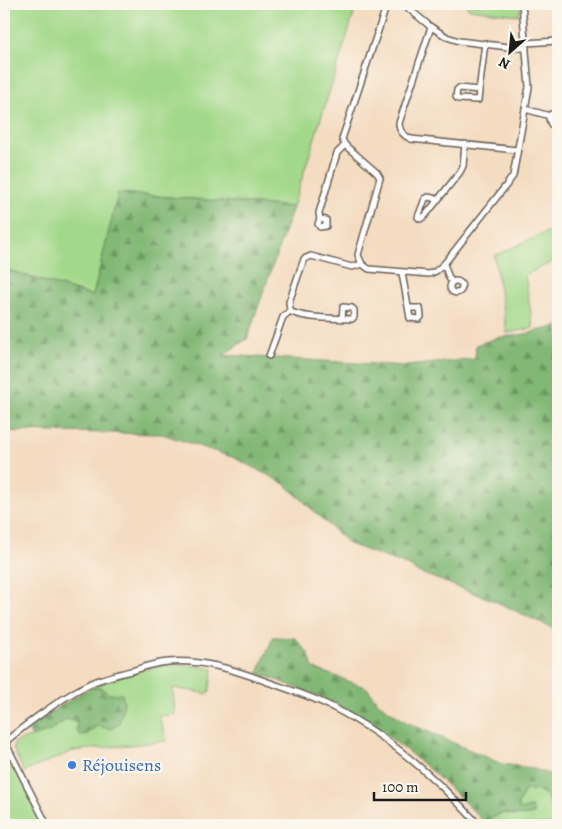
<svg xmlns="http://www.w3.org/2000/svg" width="562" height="829" viewBox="0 0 562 829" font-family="Alegreya,serif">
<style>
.green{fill:#a2d889;stroke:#5f7a52}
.forest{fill:url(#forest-firs);stroke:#4e6a48}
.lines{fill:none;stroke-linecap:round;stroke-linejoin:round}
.street-casing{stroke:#685f56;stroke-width:8}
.street{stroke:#fff;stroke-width:5}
.shop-dot{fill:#3f7fe0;stroke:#fbf7ec;stroke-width:2}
.labels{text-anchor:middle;stroke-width:4.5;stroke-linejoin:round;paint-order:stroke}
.shop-label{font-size:18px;fill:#366cbe;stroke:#fbf7ec;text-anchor:start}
</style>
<defs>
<pattern id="forest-firs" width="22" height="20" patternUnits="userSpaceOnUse" patternTransform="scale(1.25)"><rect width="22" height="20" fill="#81b875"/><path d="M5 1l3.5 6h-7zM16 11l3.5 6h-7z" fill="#69955f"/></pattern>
</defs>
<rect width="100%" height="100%" fill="#fbf7ec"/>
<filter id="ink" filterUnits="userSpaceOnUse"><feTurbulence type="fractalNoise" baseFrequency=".02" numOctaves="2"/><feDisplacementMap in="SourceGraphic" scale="10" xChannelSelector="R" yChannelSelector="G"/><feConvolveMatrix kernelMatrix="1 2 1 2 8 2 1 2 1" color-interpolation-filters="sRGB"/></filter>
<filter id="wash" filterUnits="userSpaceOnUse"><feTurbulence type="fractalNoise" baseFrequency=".0096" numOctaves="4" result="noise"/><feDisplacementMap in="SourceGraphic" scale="20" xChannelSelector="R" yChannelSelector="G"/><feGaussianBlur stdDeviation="1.12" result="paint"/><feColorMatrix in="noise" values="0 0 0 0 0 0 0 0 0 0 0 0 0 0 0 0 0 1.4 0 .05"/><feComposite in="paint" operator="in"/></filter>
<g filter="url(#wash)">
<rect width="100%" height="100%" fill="#f4dcc1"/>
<g class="green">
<path d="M4,4H357L293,207L119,193L93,296L4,269Z"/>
<path d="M464,4H522L518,15L470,9Z"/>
<path d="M558,216V259L525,275L533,328L507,333L494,256L549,231Z"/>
<path d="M165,665H187L213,669L209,694L173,688L175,714L159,716L167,741L73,751L24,772L13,748L15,742L50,731L67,718L77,723L87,734L97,726L118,724L124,702L109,694L103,688H89L129,673Z"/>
<path d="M15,767L39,818L44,825H4V770Z"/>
<path d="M525,790H535L545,794L551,807L558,815V825H488L486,824C497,814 501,811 515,816L519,810L518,804Z"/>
</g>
<g class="forest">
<path d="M118,193L293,207L247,339L223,355L406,366L475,359L476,345L496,338L525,334L558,326V631L495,601L415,571L412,567L349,544L285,484L235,458L162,434L4,431V269L93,296Z"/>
<path d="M273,637L295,638L308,653L313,668L367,688L378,703L406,722L502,764L531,768L558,777V815L551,807L545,794L535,790H525L518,804L519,810L532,807L534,814C510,821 508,802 486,824C447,783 405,745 357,716C327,697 291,686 258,673Z"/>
<path d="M89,688H103L109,694H122L124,702L119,724L111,729L97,726L87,734L80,735L77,731V723L67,719L50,731L32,737L29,731L30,726Z"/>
</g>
</g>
<g filter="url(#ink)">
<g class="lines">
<defs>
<g id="street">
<path d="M387,4L342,139L345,145L377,173L380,178L358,255L362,264L369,269L429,274L436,271L444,264L508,183L513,176L529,87L522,4"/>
<path d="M403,4L431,27L447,37L459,41L517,48H526"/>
<path d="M431,27L399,123C399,131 403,135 411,139L517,150"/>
<path d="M525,43L558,41"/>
<path d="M479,90L459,88L457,90L456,97L458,99L478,100L485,43"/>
<path d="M525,109L550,116"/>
<path d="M558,115L551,114L549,119L551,124L558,123"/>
<path d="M437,199L428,197L425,199L418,217L420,219L425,216L460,172L463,166L465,144"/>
<path d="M320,219L326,220V226L320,227L318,224L320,219L319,213L337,153L345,145"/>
<path d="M444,264L449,278L452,282"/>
<path d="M402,273L410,318L419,319L421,317L420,308H409"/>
<circle cx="456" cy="287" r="6"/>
<path d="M290,311C301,319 338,318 352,319L354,317V310L352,308L343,307L342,318"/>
<path d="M269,356L283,317L290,311L289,302L304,259L311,256L352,267L362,264"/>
<path d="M5,742L47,825"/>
<path d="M4,743C26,724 59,700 85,686C100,678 119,674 135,670C146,666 157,663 168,662C200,659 235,670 265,681C287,689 311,696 332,707C388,735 437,779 479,825"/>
</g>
</defs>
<use href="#street" class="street-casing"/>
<use href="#street" class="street"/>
</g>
</g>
<circle class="shop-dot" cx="72" cy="765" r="5"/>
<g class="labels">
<g class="shop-label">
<text x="82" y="771">Réjouisens</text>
</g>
</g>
<rect width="562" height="829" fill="none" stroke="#fbf7ec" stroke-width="20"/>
<g transform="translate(510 52) rotate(207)" stroke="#fbf7ec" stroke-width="4" paint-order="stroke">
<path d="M0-4L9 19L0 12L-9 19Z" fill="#1c1c1c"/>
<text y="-8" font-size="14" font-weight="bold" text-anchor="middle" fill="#1c1c1c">N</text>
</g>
<path d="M374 792v8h92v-8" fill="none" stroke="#1c1c1c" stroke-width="2.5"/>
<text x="382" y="792" font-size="15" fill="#1c1c1c" stroke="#fbf7ec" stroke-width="4" paint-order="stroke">100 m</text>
</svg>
